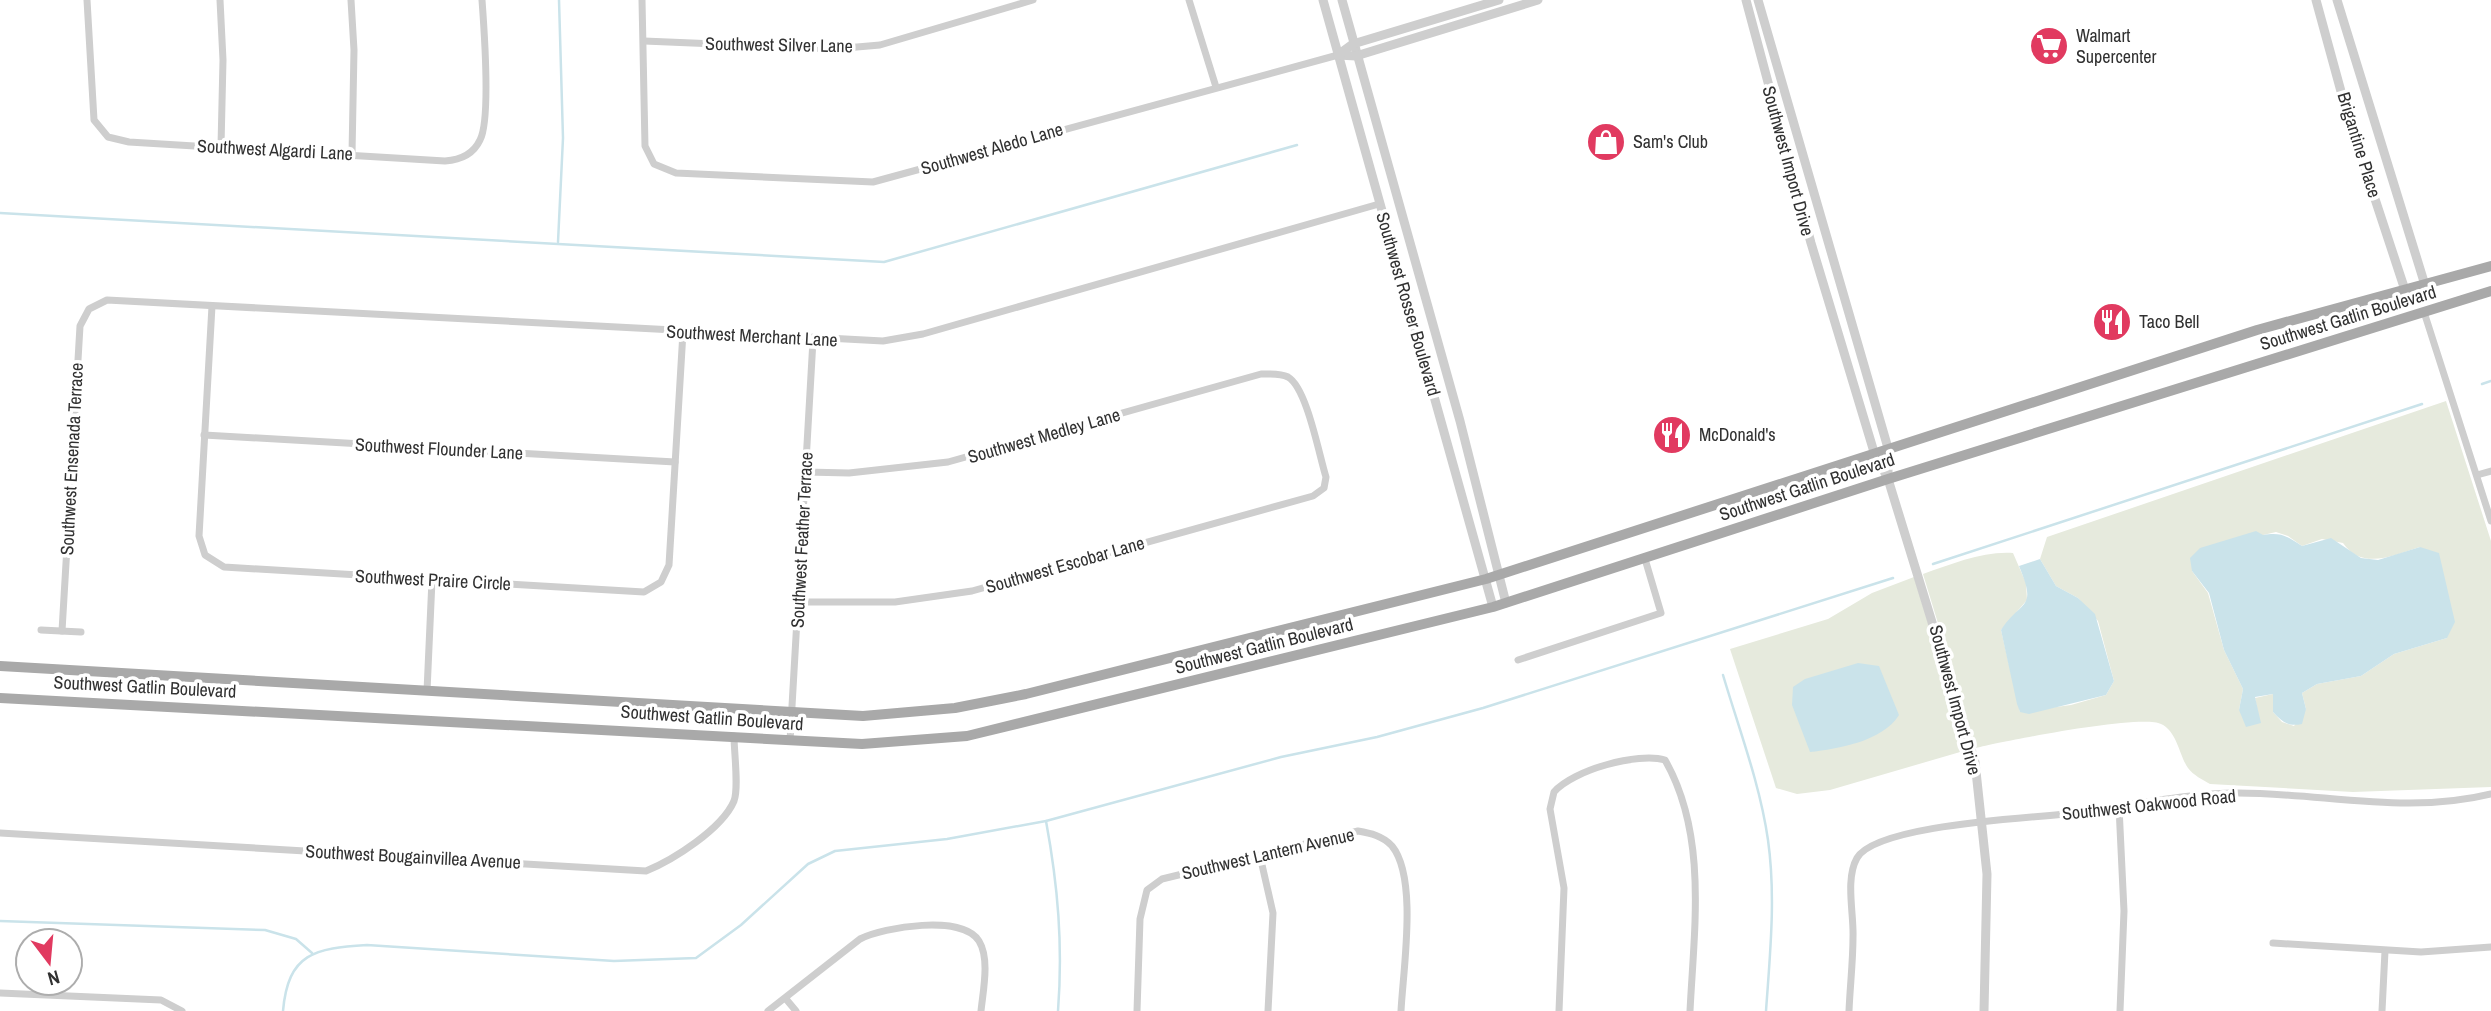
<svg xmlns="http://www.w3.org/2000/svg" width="2491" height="1011" viewBox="0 0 2491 1011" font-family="'Archivo Narrow',sans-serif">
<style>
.green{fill:#e6eadd;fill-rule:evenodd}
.water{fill:#cae3ea}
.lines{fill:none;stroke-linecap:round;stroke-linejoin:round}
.stream{stroke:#cae3ea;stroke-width:2.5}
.minor{stroke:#cecece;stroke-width:7}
.tertiary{stroke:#cecece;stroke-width:9}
.primary{stroke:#a9a9a9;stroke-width:10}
.labels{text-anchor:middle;stroke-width:7;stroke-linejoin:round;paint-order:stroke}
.poi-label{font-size:18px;fill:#313131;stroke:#fff;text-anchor:start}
.street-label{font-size:18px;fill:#313131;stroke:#fff}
</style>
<rect width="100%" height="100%" fill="#fff"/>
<g class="green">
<path d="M2446,401L2491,541V787L2353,792L2210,784C2203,780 2193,775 2188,768C2179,755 2177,731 2161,724C2140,714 2005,741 1976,748L1923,574C1952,564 1983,551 2013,553L2026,583L2027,600L2001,630L2020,712L2071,705L2106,695L2114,681L2098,621L2078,598L2056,586L2040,559L2047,537ZM2276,532L2288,536L2302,546L2322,539L2343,543C2362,571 2394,555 2420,547L2447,638L2394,654L2361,676L2317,684L2302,693L2306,709L2294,726L2282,722L2273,712V694L2255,698L2260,723L2239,710L2243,689L2224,650L2208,593L2192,571L2263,535Z"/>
<path d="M1914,577L1967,750L1830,790L1797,794L1776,788L1730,649L1828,619L1872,593Z"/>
</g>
<g class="water">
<path d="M2256,531L2263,535C2281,532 2287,536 2302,546L2331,538L2361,558L2378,560L2420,547L2439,553L2455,622L2447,638L2394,654L2361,676L2317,684L2302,693L2306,709L2302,724C2289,727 2282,722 2273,712V694L2255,697L2261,723L2246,727L2239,710L2243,689L2224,650L2209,593L2192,571L2190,558L2200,548Z"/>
<path d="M2040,559L2056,586L2078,598L2095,614L2114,681L2106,695L2029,714L2020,712L2017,704L2001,630C2021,599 2038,611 2019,566Z"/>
<path d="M1858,663L1879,666L1899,715C1883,741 1838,749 1810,752L1792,705L1793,687L1805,679Z"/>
</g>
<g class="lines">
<g class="stream">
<path d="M0,213L884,262L1297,145"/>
<path d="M558,242L563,138L559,0"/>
<path d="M2482,384L2491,381"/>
<path d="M1933,564L2422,404"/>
<path d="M1723,675C1739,729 1760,784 1768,840C1776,897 1770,954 1766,1011"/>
<path d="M1046,821C1058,886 1063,945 1058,1011"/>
<path d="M0,921L265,930L296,939L312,953"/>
<path d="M283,1011C288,953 315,948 367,945L614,961L696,958L741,925L808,864L835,851L947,839L1046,821L1281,757L1377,737L1483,708L1893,578"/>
</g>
<g class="minor">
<path d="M87,0L94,120L108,137L129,142L445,161C460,160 473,155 480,140C491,119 484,27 482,0"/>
<path d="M220,0L223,60L221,146"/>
<path d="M351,0L354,50L352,154"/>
<path d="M642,0L645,146L654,164L676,173L873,182L1338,55"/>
<path d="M1189,0L1216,87"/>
<path d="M644,41L834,49L880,45L1033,0"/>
<path d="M212,306L199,536L205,555L224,567L644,592L661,582L669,565L683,332"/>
<path d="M2424,312L2491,521"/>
<path d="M204,435L675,462"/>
<path d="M2477,475L2491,471"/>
<path d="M798,602H895L972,591L1313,496L1324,488L1326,477C1319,455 1307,388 1288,377C1280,373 1270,374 1261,374L948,462L849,473L806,472"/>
<path d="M41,630L81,632"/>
<path d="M62,631L80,326L89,309L107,300L883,341L923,334L1379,204"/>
<path d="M1518,660L1661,613L1645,559"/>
<path d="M427,691L432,580"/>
<path d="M790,741L813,340"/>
<path d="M2119,807L2124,911L2120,1011"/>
<path d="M0,833L646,871C673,860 722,829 734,801C739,788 734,752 734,736"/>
<path d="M1260,856L1273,913L1268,1011"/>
<path d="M2273,943L2421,952L2491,947"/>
<path d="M0,993L161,1000L182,1011"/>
<path d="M786,999L796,1011"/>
<path d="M768,1011L860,939C884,927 962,914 979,941C990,959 983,991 981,1011"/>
<path d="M1137,1011L1140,919L1147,890L1162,879L1358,831C1370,833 1383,836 1392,846C1418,878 1403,970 1401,1011"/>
<path d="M1559,1011L1564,888L1550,809L1554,792C1573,770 1638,752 1665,760C1708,835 1694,929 1690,1011"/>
<path d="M1849,1011C1850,986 1853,962 1853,937C1854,914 1845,879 1857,858C1877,824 2034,818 2076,813C2129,806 2184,793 2238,793C2323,793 2407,815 2491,794"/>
<path d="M2382,1011L2385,951"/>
</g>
<g class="tertiary">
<path d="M1323,0L1493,607"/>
<path d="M1342,0L1460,421L1506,603"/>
<path d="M1746,0L1811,243L1874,452L1888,479L1975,762L1987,874L1984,1011"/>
<path d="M1758,0L1888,448V477"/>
<path d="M2316,0L2348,117L2405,290"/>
<path d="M2337,0L2425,285"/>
<path d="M1338,55L1356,56L1538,0"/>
<path d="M1338,55L1353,44L1499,0"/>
</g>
<g class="primary">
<path d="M0,666L863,716L955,708L1026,694L1486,579L2257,330L2491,266"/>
<path d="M0,698L862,744L967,736L1493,607L1888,479L2491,291"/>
</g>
</g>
<defs>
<symbol id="supermarket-disc" viewBox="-11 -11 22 22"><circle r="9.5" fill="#e13a60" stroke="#fff"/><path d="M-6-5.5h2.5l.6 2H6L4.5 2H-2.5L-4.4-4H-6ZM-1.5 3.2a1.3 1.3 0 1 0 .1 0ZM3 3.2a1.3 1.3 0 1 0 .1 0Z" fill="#fff"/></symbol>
<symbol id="shop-disc" viewBox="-11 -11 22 22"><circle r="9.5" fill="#e13a60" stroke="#fff"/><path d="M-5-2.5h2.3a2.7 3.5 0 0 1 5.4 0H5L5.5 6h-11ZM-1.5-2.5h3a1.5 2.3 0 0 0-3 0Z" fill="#fff"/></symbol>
<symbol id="restaurant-disc" viewBox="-11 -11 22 22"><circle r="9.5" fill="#e13a60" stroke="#fff"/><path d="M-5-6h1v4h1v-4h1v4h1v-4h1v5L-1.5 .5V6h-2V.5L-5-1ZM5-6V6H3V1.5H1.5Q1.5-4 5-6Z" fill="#fff"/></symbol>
</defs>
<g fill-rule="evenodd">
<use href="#supermarket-disc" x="2027" y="24" width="44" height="44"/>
<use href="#shop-disc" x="1584" y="120" width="44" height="44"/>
<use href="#restaurant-disc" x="2090" y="300" width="44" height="44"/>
<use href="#restaurant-disc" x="1650" y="413" width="44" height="44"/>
</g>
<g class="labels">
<g class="poi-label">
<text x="2076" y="42">Walmart<tspan x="2076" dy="21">Supercenter</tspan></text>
<text x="1633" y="148">Sam's Club</text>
<text x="2139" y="328">Taco Bell</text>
<text x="1699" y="441">McDonald's</text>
</g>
<g class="street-label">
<text transform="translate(779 45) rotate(1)" y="6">Southwest Silver Lane</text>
<text transform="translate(2359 145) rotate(73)" y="6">Brigantine Place</text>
<text transform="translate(992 149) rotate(-16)" y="6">Southwest Aledo Lane</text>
<text transform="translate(275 150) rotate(3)" y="6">Southwest Algardi Lane</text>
<text transform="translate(1788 161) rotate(75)" y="6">Southwest Import Drive</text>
<text transform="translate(1408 304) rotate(74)" y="6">Southwest Rosser Boulevard</text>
<text transform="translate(2348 318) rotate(-17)" y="6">Southwest Gatlin Boulevard</text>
<text transform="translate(752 336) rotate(3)" y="6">Southwest Merchant Lane</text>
<text transform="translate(1044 436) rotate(-16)" y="6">Southwest Medley Lane</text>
<text transform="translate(439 449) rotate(3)" y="6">Southwest Flounder Lane</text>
<text transform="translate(72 459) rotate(-87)" y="6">Southwest Ensenada Terrace</text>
<text transform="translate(1807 487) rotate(-18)" y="6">Southwest Gatlin Boulevard</text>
<text transform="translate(802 540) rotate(-87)" y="6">Southwest Feather Terrace</text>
<text transform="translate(1065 565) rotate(-16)" y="6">Southwest Escobar Lane</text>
<text transform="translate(433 580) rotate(3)" y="6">Southwest Praire Circle</text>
<text transform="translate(1264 646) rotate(-14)" y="6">Southwest Gatlin Boulevard</text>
<text transform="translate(145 687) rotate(3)" y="6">Southwest Gatlin Boulevard</text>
<text transform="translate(1955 700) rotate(75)" y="6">Southwest Import Drive</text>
<text transform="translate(712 718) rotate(4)" y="6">Southwest Gatlin Boulevard</text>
<text transform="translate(2149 805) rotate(-6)" y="6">Southwest Oakwood Road</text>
<text transform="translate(1268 854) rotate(-13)" y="6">Southwest Lantern Avenue</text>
<text transform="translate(413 857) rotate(3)" y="6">Southwest Bougainvillea Avenue</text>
</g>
</g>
<g transform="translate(49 962) rotate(164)"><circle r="33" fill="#ffffff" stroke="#adadad" stroke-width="2"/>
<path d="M0-5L12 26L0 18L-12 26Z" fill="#e13a60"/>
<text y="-10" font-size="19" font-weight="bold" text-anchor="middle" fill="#313131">N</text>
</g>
</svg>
